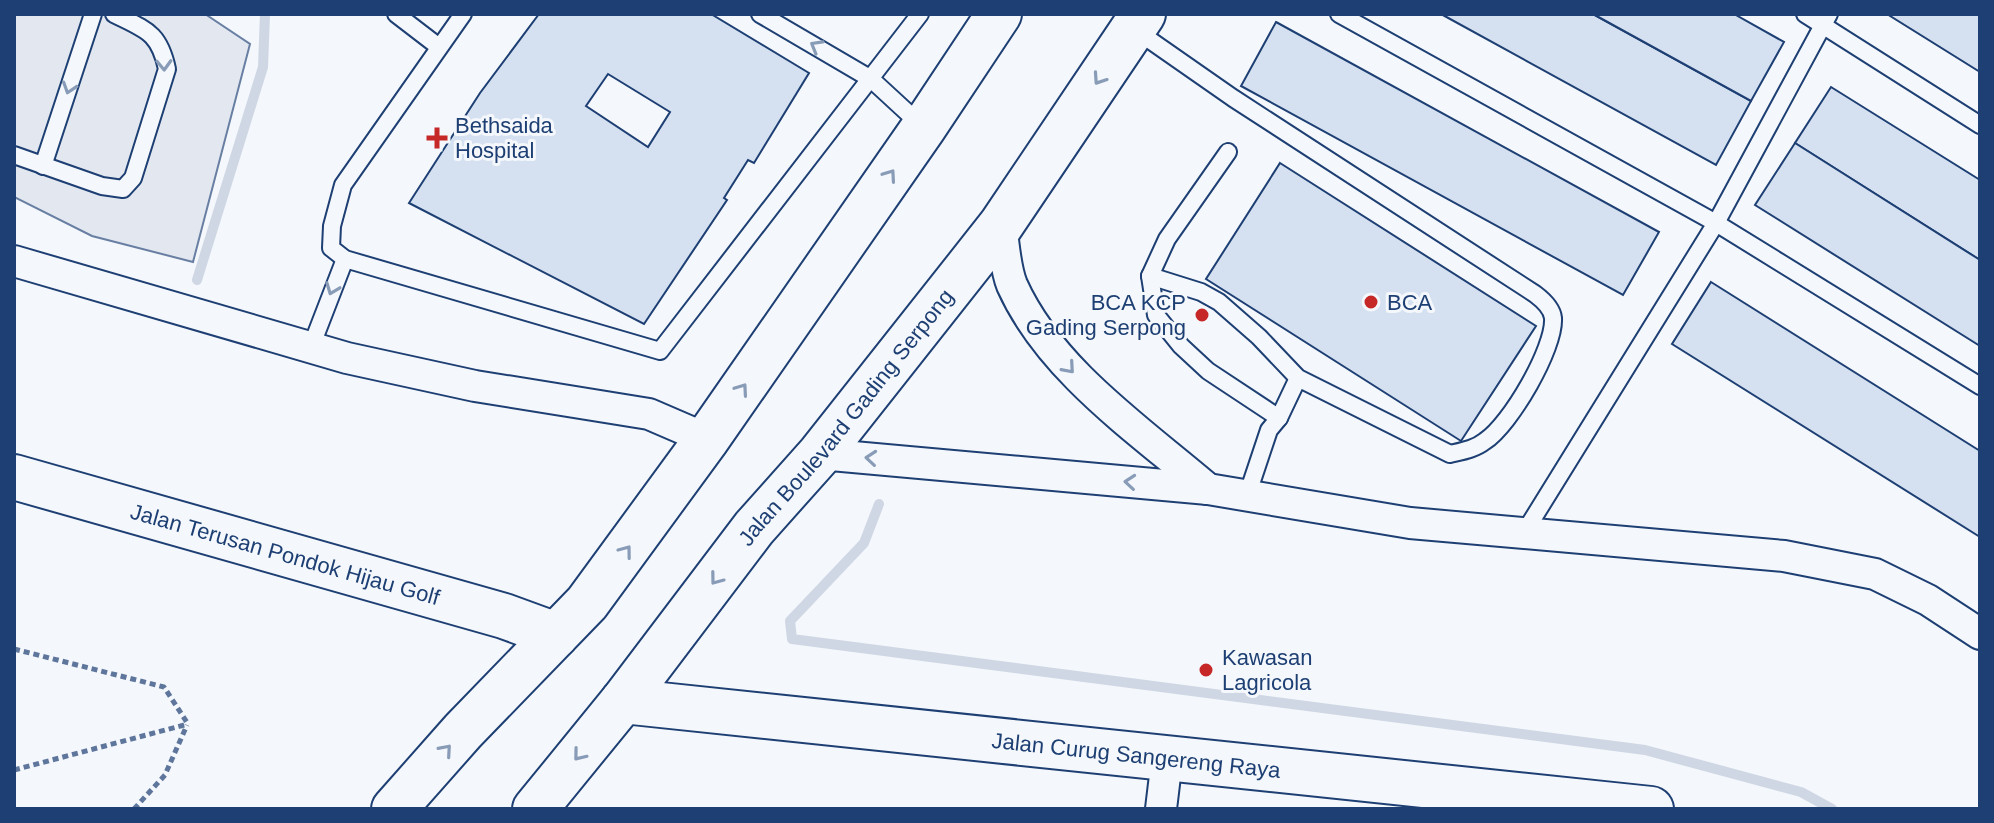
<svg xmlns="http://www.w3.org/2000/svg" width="1994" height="823" viewBox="0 0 1994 823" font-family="Arial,sans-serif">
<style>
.parking{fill:#e3e8f0;stroke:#687fa3;stroke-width:2}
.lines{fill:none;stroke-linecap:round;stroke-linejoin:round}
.stream{stroke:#cfd7e4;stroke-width:10}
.building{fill:#d5e0f0;stroke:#1d3f73;stroke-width:2;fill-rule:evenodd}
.service-casing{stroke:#1d3f73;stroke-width:20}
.minor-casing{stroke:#1d3f73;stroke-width:34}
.secondary-casing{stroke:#1d3f73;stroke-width:48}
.primary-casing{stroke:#1d3f73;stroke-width:48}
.path{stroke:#5e769c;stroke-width:5;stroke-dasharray:6 4;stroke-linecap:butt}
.service{stroke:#f4f7fb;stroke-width:16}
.minor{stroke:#f4f7fb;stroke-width:30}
.secondary{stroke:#f4f7fb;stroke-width:44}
.primary{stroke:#f4f7fb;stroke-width:44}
.oneway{stroke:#889bb7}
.poi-dot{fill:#c62828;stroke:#f4f7fb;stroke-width:3}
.labels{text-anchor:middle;stroke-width:6;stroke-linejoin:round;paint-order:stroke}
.poi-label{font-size:22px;fill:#1d3f73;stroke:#f4f7fb;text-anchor:start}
.street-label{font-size:22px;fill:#1d3f73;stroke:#f4f7fb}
</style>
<rect width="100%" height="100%" fill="#f4f7fb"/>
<path class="parking" d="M14,14H205L250,44L193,262L92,236L14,197Z"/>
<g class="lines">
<g class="stream">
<path d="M197,280L263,67L265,14"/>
<path d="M879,504L864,543L790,621L792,639L1645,750L1801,792L1832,809"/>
</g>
</g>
<g class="building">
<path d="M539,14H711L809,73L754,163L748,160L724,198L727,200L644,324L409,203L480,93ZM608,74L670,112L648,147L586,106Z"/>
<path d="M1441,14H1593L1751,101L1716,165Z"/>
<path d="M1593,14H1734L1784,42L1751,101Z"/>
<path d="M1887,14H1980V72Z"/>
<path d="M1276,22L1659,232L1623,295L1241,86Z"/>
<path d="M1831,87L1980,180V260L1795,143Z"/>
<path d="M1795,143L1980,260V346L1755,205Z"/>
<path d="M1280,163L1536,326L1461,441L1206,279Z"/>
<path d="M1711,282L1980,451V537L1672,344Z"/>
</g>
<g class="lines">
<defs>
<g id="service">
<path d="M396,14L439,47"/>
<path d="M463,14L343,185L332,226L331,248L345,259L660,351L920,14"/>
<path d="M760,14L871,79L922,126"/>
<path d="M1339,14L1716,223L1980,386"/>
<path d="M1805,14L1980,125"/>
<path d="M1134,29L1233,98L1535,294C1543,300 1552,308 1553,318C1555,348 1510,425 1485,441C1475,449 1463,451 1450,454L1298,378L1259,337L1219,302L1201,292L1150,276"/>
<path d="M1228,152L1167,239L1150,276L1156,315L1181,346L1208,371L1279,418"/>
<path d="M14,155L102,186L123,189L133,178L167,69C159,32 146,30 114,14"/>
<path d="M43,166L93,14"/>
<path d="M311,347L345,259"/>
<path d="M1247,496L1269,430L1279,418L1298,378"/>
<path d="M1524,533L1716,223L1829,14"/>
</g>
<g id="minor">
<path d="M1001,225C1004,244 1005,268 1012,285C1050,370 1139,430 1208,489"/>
<path d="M14,261L347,358L475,386L649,414L707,439"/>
<path d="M820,454L1208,489L1410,523L1784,556L1875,574L1928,600L1980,634"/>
<path d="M1161,809L1167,759"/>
</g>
<g id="secondary">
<path id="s1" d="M14,477L504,616L556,635"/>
<path id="s2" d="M623,701L1651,809"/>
</g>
<g id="primary">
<path d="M394,809L463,731L587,603L707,439L924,127L999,14"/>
<path id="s3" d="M535,809L623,701L754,528L820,454L1001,225L1143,14"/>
</g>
</defs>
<use href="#service" class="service-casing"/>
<use href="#minor" class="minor-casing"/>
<use href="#secondary" class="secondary-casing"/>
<use href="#primary" class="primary-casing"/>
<g class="path">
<path d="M14,649L164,687L188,724"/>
<path d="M14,770L188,724"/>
<path d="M134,809L165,775L187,725"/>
</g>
<use href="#service" class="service"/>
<use href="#minor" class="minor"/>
<use href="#secondary" class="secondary"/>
<use href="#primary" class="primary"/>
</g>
<defs><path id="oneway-chevron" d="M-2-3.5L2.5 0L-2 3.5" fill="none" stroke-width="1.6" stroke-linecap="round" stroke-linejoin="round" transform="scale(2)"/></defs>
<g class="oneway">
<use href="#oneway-chevron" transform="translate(816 46) rotate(-150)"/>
<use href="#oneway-chevron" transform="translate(164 65) rotate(88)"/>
<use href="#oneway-chevron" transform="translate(1099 79) rotate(124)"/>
<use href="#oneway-chevron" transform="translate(69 88) rotate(108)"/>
<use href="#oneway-chevron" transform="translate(890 175) rotate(-55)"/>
<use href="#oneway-chevron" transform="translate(332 289) rotate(111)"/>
<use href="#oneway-chevron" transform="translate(1069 368) rotate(49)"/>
<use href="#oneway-chevron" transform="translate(742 389) rotate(-55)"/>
<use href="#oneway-chevron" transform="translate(871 458) rotate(-175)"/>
<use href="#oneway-chevron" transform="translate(1130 482) rotate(-175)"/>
<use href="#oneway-chevron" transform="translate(626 551) rotate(-53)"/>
<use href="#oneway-chevron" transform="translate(716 579) rotate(127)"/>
<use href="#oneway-chevron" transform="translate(446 750) rotate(-49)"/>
<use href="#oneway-chevron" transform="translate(579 755) rotate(129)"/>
</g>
<g class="poi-dot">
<path d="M433 126h8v8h8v8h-8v8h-8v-8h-8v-8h8z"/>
<circle cx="1371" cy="302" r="8"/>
<circle cx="1202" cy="315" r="8"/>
<circle cx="1206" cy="670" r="8"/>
</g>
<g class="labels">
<g class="poi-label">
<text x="455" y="133">Bethsaida<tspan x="455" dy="25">Hospital</tspan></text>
<text x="1186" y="310" text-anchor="end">BCA KCP<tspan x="1186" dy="25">Gading Serpong</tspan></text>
<text x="1387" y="310">BCA</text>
<text x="1222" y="665">Kawasan<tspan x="1222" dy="25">Lagricola</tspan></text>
</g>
<g class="street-label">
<text dy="8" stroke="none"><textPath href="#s3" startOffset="500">Jalan Boulevard Gading Serpong</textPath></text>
<text dy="8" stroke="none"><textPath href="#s1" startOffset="282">Jalan Terusan Pondok Hijau Golf</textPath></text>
<text dy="8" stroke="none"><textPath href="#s2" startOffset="516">Jalan Curug Sangereng Raya</textPath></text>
</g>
</g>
<rect width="1994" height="823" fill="none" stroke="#1d3f73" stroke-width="32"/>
</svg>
